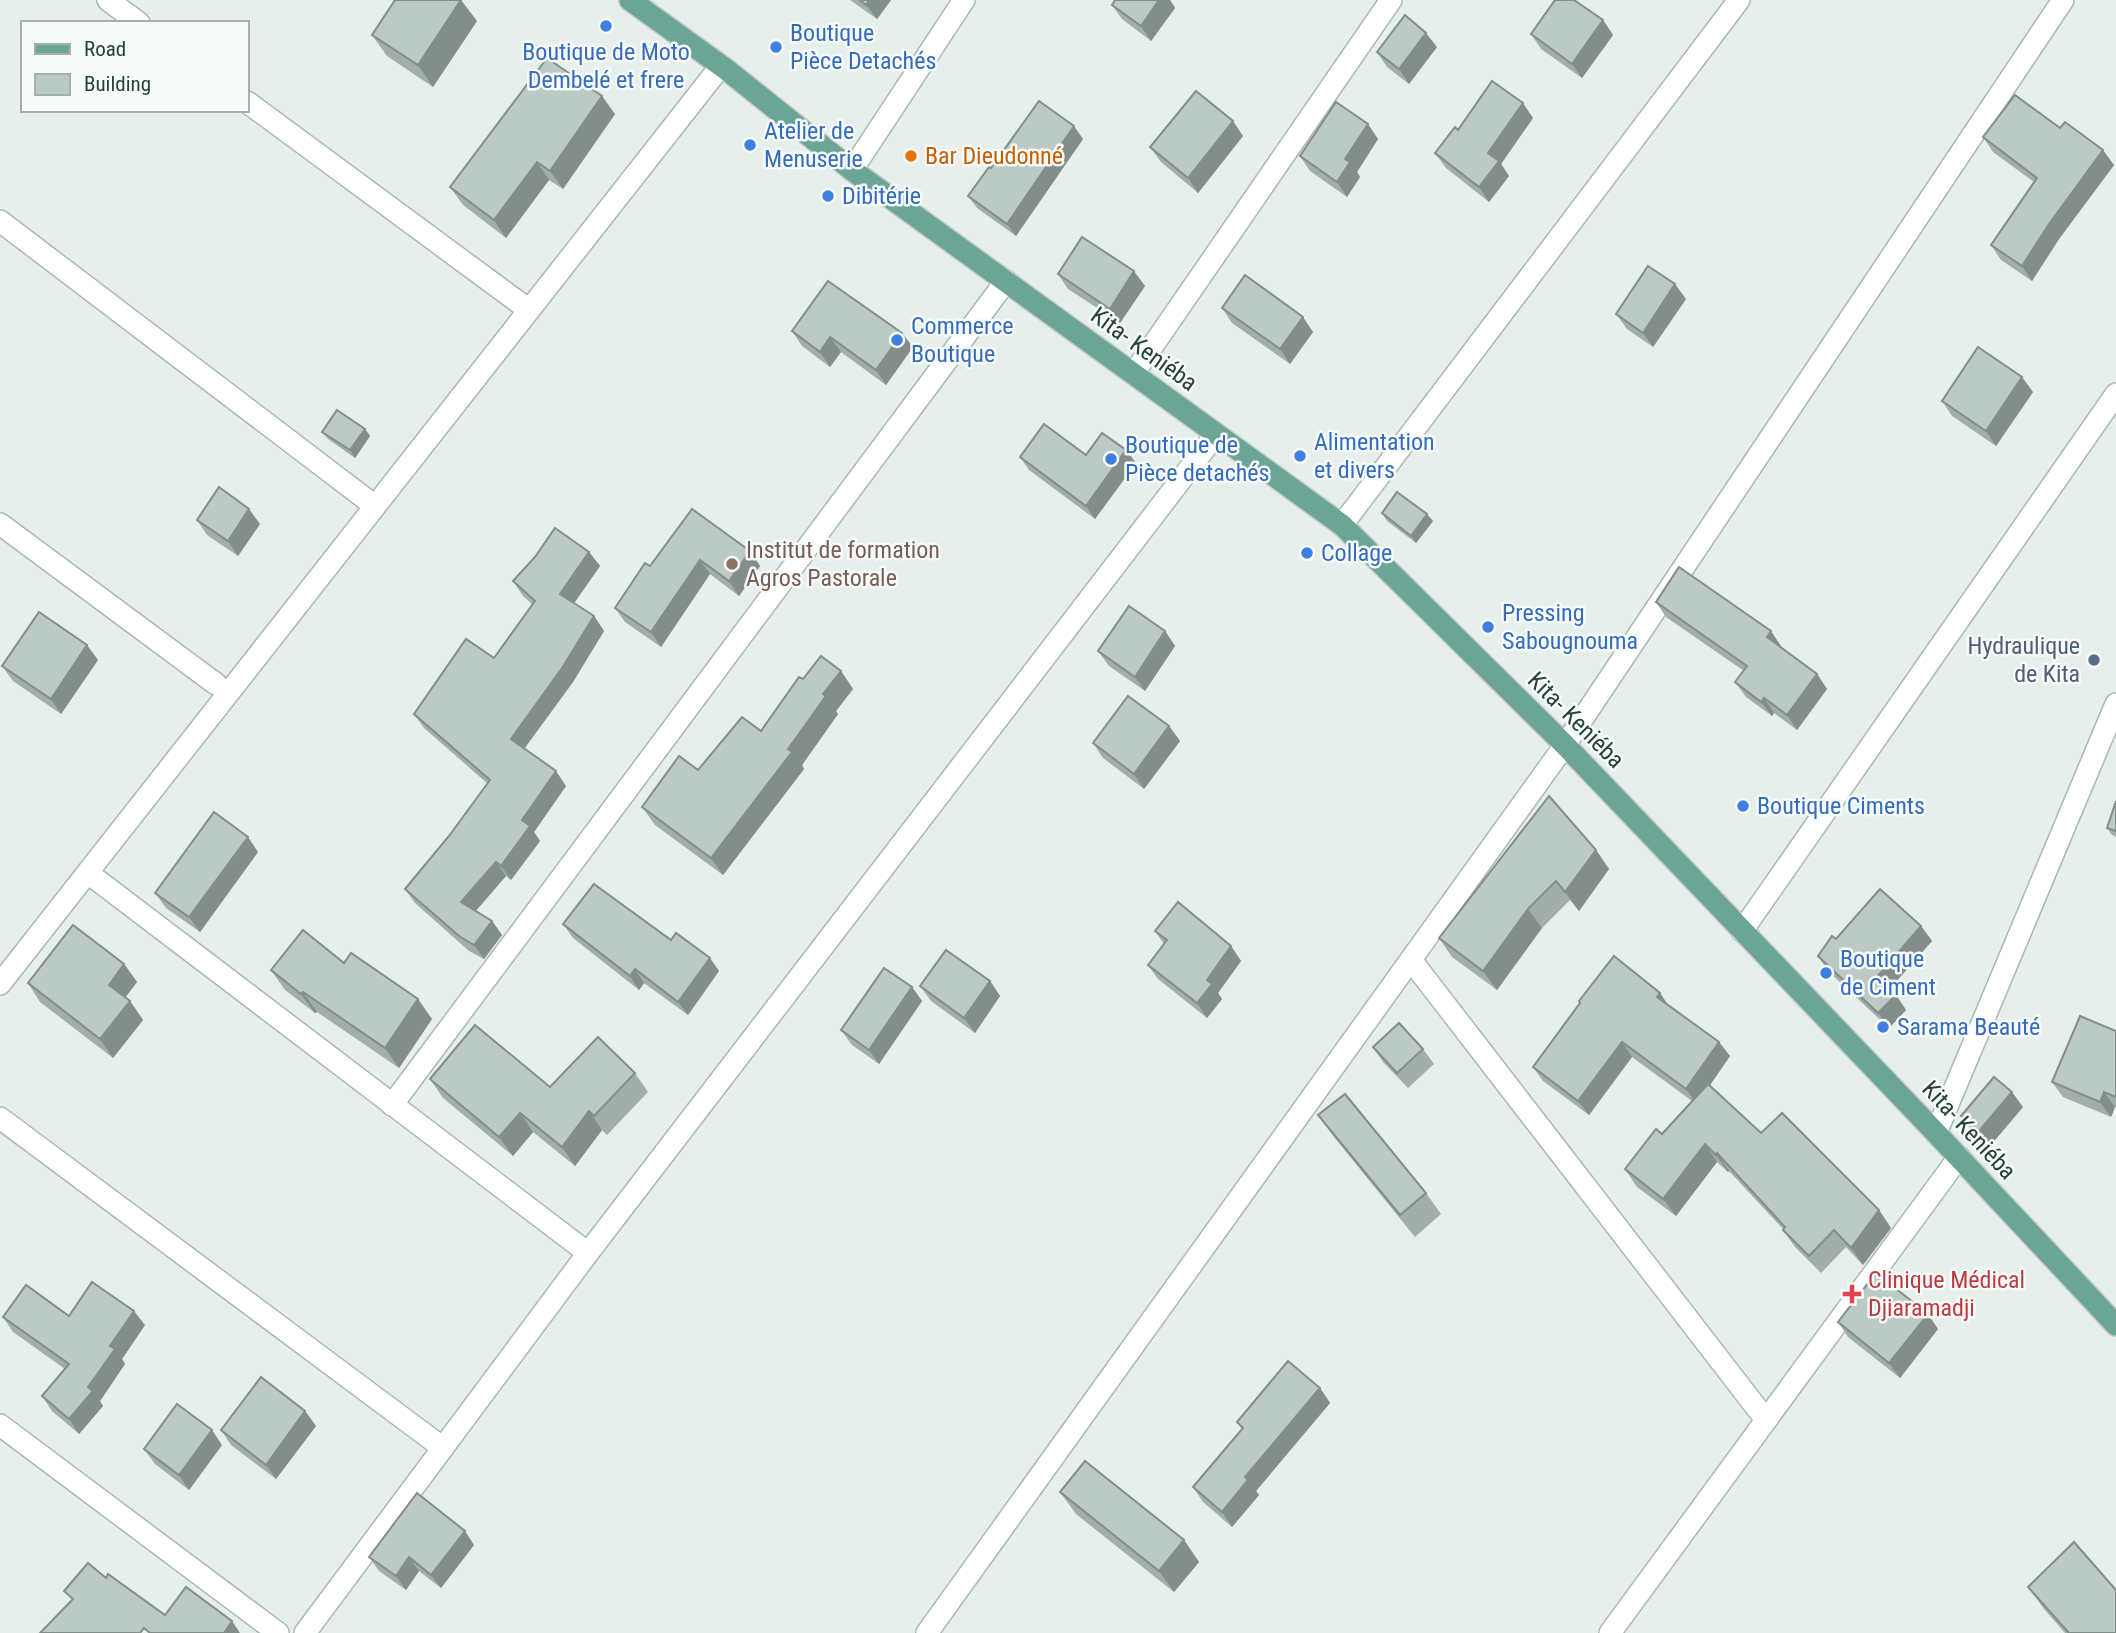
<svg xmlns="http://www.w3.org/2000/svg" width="2116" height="1633" viewBox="0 0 2116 1633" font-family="'Roboto Condensed',sans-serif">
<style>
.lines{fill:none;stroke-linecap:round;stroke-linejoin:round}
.minor-casing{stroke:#a8b8b2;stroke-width:24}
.primary-casing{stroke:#c2cac8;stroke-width:24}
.minor{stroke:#fff;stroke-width:21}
.primary{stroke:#6aa596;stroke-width:21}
.wall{fill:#a1aea9}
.shaded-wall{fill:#838d89}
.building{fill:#bbcac4;stroke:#838d89;stroke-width:2}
.shop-dot{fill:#3f7fe0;stroke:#f7fbf9;stroke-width:2.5}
.food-dot{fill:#e8710a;stroke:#f7fbf9;stroke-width:2.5}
.education-dot{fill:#8d6e63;stroke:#f7fbf9;stroke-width:2.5}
.service-dot{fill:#5c6f8a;stroke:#f7fbf9;stroke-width:2.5}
.health-dot{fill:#e0444e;stroke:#f7fbf9;stroke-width:2.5}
.labels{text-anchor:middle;stroke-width:5;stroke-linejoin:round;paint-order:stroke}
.shop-label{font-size:24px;fill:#366cbe;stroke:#f7fbf9;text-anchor:start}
.food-label{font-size:24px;fill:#c56008;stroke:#f7fbf9;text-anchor:start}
.street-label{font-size:24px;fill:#24423a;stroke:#f7fbf9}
.education-label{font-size:24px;fill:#785e54;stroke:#f7fbf9;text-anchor:start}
.service-label{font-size:24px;fill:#4e5e75;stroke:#f7fbf9;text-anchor:end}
.health-label{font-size:24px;fill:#be3a42;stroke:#f7fbf9;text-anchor:start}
</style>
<rect width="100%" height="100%" fill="#e6efeb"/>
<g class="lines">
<defs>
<g id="minor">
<path d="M108,0L139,23"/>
<path d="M247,102L529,310"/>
<path d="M852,170L964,0"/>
<path d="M0,221L375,506"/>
<path d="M1134,373L1391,0"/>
<path d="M0,524L216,684"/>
<path d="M1342,525L1739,0"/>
<path d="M88,873L588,1253"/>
<path d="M1742,931L2116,394"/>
<path d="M1411,960L1766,1420"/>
<path d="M0,984L720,67"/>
<path d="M392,1105L1006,281"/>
<path d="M0,1118L443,1448"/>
<path d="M1936,1133L2116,704"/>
<path d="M0,1425L278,1633"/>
<path d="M305,1633L588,1253L1216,434"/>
<path d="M927,1633L1565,745L2063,0"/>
<path d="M1610,1633L1959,1157"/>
</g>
<path id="primary" d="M630,0L727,70L852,170L1342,525L1565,745L1936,1133L2116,1325"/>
</defs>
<use href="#minor" class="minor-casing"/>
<use href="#primary" class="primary-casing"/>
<use href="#minor" class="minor"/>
<use href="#primary" class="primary"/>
</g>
<g class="wall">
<path d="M850,0H891L877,19Z"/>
<path d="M1115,0H1170L1175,8L1151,41L1122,19L1112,5Z"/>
<path d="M1603,20L1613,35L1582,78L1541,49L1531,34Z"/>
<path d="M477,21L433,87L387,56L372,35Z"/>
<path d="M1437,47L1409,84L1387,67L1377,52Z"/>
<path d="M615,114L563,189L549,180L506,238L463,205L450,187Z"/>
<path d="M1533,118L1501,164L1509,176L1489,202L1446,168L1435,153L1458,130Z"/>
<path d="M2060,128L2114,165L2059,239L2032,281L2001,260L1991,245L2034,182L1993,152L1983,137Z"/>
<path d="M1243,136L1198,193L1161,162L1150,147Z"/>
<path d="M1083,139L1016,236L977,208L968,196L991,168Z"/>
<path d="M1378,139L1357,172L1360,177L1347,197L1310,171L1300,156Z"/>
<path d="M1058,274L1145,286L1120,323L1068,289Z"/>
<path d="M1686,299L1653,347L1627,329L1616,314Z"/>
<path d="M1222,308L1313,332L1290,364L1232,323Z"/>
<path d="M792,331L913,347L886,385L841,352L830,367L802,346Z"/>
<path d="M2033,392L1996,446L1952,416L1942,401Z"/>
<path d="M365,429L370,436L355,458L328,439L322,432Z"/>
<path d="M1126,450L1136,463L1095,519L1029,470L1020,457L1086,455Z"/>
<path d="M1382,513L1433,521L1416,543L1387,521Z"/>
<path d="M197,520L260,524L238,556L207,535Z"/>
<path d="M750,551L760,566L739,596L710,574L661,647L625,622L615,608L650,566Z"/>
<path d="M589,552L600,566L574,603L594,616L604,631L573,682L524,749L566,786L534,832L540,841L511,880L506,876L476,911L492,921L502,935L484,959L469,951L415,903L405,889L449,836L488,784L424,728L414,714L494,658L532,604L523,596L513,581Z"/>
<path d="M1656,602L1781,646L1780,647L1817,674L1827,689L1797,730L1774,713L1772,716L1746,697L1735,682L1744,671L1666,617Z"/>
<path d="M1165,631L1175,646L1145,691L1109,666L1098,651Z"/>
<path d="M98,660L61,714L13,681L2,666Z"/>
<path d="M841,671L853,689L836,711L838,714L802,765L804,769L723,875L655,825L642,807L698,770L761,731L803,679Z"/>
<path d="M1169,726L1180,741L1144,789L1103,758L1093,743Z"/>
<path d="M2116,801V837L2112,835L2107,828Z"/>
<path d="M1596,850L1609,869L1579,911L1570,900L1542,928L1497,990L1452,957L1439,938Z"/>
<path d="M258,852L200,932L166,908L155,893Z"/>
<path d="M563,924L671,940L719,971L688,1015L644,983L639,990L573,938Z"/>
<path d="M1921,926L1932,941L1889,989L1896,995L1906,1010L1889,1028L1828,971L1818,956L1836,939Z"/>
<path d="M1155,931L1231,946L1241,961L1218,993L1222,999L1207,1018L1158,979L1148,965L1164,944Z"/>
<path d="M344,963L432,1019L399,1068L317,1012L315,1013L285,990L271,970Z"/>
<path d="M124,964L137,982L125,998L130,1001L143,1020L113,1058L40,1002L28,983Z"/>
<path d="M990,981L1000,996L975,1033L931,1001L920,986Z"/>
<path d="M912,987L922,1001L879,1064L852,1045L841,1030Z"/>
<path d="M1660,993L1667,1004L1730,1056L1710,1085L1761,1133L1879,1210L1891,1228L1863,1265L1846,1247L1821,1273L1795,1247L1783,1230V1229L1729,1171L1728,1172L1717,1162L1676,1216L1637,1187L1625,1169L1662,1134L1692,1101L1632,1057L1589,1115L1543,1081L1533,1067L1580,1004L1579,1001Z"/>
<path d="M2116,1031V1107H2115L2111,1117L2063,1097L2052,1082Z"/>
<path d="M1373,1047L1423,1049L1434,1064L1408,1088L1383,1062Z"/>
<path d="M635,1073L648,1092L607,1135L602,1130L575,1166L533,1132L513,1156L443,1098L430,1079L550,1087Z"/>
<path d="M2023,1107L1990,1146L1972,1131L1961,1116Z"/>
<path d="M1318,1115L1426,1193L1441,1214L1415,1237L1334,1137Z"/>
<path d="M69,1316L145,1325L122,1359L125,1364L100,1401L103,1406L79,1434L52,1411L42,1396L65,1369L13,1332L3,1317Z"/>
<path d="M1838,1322L1938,1329L1900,1378L1848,1337Z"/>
<path d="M1320,1388L1330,1403L1256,1491L1259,1495L1232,1527L1203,1502L1193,1487L1242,1429L1237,1422Z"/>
<path d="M305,1411L316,1426L276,1479L231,1445L221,1430Z"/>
<path d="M222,1445L189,1490L155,1464L144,1449Z"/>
<path d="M1060,1492L1184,1540L1199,1562L1174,1592L1076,1514Z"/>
<path d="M474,1545L441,1588L419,1571L406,1590L379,1571L369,1557Z"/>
<path d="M2028,1587L2116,1633H2065L2044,1609Z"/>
</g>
<g class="shaded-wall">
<path d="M461,0L477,21L433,87L418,65Z"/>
<path d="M869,0H891L877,19L866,5Z"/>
<path d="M1159,0H1170L1175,8L1151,41L1141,26Z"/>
<path d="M1603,20L1613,35L1582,78L1572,64Z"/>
<path d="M1426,33L1437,47L1409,84L1399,69Z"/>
<path d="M602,96L615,114L563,189L550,171Z"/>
<path d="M1523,103L1533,118L1501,164L1509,176L1489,202L1479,187L1488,153Z"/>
<path d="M1233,121L1243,136L1198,193L1188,178Z"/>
<path d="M1368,124L1378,139L1357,172L1360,177L1347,197L1337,182L1345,159Z"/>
<path d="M1074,126L1083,139L1016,236L1007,224Z"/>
<path d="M2103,150L2114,165L2059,239L2032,281L2022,266L2049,224Z"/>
<path d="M537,162L549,180L506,238L494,220Z"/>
<path d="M1134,271L1145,286L1120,323L1110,309Z"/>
<path d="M1675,284L1686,299L1653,347L1643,333Z"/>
<path d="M1303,317L1313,332L1290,364L1280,349Z"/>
<path d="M902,333L913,347L886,385L876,370Z"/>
<path d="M830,337L841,352L830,367L820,352Z"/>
<path d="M2022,377L2033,392L1996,446L1986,431Z"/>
<path d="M365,429L370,436L355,458L350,450Z"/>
<path d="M1126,450L1136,463L1095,519L1086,506Z"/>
<path d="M249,509L260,524L238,556L228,541Z"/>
<path d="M1427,514L1433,521L1416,543L1411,536Z"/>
<path d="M750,551L760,566L739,596L729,581Z"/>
<path d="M589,552L600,566L570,609L560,594Z"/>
<path d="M700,560L710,574L661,647L651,632Z"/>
<path d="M594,616L604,631L573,682L521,753L511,739Z"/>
<path d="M1165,631L1175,646L1145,691L1135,677Z"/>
<path d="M1771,631L1781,646L1777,652L1767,637Z"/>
<path d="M87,645L98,660L61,714L51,699Z"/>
<path d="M841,671L853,689L836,711L838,714L802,765L804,769L723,875L711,858L788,749L823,694Z"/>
<path d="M1817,674L1827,689L1797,730L1787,715Z"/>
<path d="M1764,698L1774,713L1772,716L1761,702Z"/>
<path d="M1169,726L1180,741L1144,789L1134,774Z"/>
<path d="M556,771L566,786L534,832L540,841L511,880L501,866L522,820Z"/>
<path d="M248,837L258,852L200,932L189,917Z"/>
<path d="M1596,850L1609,869L1579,911L1565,892Z"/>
<path d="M496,862L506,876L471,916L461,902Z"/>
<path d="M1528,909L1542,928L1497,990L1483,971Z"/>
<path d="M492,921L502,935L484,959L474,945Z"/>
<path d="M1921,926L1932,941L1887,992L1877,977Z"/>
<path d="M1231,946L1241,961L1218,993L1222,999L1207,1018L1197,1003L1207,980Z"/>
<path d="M710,958L719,971L688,1015L678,1002Z"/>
<path d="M124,964L137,982L121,1003L109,985Z"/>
<path d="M635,969L644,983L639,990L630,976Z"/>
<path d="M990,981L1000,996L975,1033L964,1018Z"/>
<path d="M912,987L922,1001L879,1064L869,1050Z"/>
<path d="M303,992L317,1012L315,1013L301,994Z"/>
<path d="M1660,993L1670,1008L1657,997Z"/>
<path d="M1896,995L1906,1010L1889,1028L1878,1013Z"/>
<path d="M418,999L432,1019L399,1068L385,1048Z"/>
<path d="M130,1001L143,1020L113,1058L100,1039Z"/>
<path d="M1622,1042L1632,1057L1589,1115L1578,1101Z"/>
<path d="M1719,1042L1730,1056L1697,1104L1686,1089Z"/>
<path d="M2012,1092L2023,1107L1990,1146L1979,1131Z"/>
<path d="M2104,1092L2115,1107L2111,1117L2100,1102Z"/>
<path d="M589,1111L602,1130L575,1166L562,1147Z"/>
<path d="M520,1113L533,1132L513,1156L499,1137Z"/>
<path d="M1705,1144L1717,1162L1676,1216L1663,1199Z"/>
<path d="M1717,1153L1729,1171L1728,1172L1716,1155Z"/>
<path d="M1879,1210L1891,1228L1863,1265L1851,1248Z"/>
<path d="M134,1311L145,1325L122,1359L125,1364L100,1401L103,1406L79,1434L69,1419L110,1346Z"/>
<path d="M1928,1314L1938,1329L1900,1378L1889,1363Z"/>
<path d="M1320,1388L1330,1403L1256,1491L1259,1495L1232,1527L1222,1512L1245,1477Z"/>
<path d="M305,1411L316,1426L276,1479L266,1465Z"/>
<path d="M212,1430L222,1445L189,1490L179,1475Z"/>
<path d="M465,1531L474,1545L441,1588L431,1575Z"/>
<path d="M1184,1540L1199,1562L1174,1592L1159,1571Z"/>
<path d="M409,1557L419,1571L406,1590L396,1576Z"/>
<path d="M232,1621L240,1633H224Z"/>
</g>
<g class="building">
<path d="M395,0H461L418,65L372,35Z"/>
<path d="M860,0H869L866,5Z"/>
<path d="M1115,0H1159L1141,26L1112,5Z"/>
<path d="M1555,0H1574L1603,20L1572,64L1531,34Z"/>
<path d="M1405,15L1426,33L1399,69L1377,52Z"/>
<path d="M547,58L602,96L550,171L537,162L494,220L450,187Z"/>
<path d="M1492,81L1523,103L1488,153L1499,161L1479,187L1435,153L1455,127L1458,130Z"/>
<path d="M1196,91L1233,121L1188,178L1150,147Z"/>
<path d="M2015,95L2060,128L2065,122L2103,150L2049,224L2022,266L1991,245L2037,178L1983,137Z"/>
<path d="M1039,101L1074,126L1007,224L968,196L989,167L991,168Z"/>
<path d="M1336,102L1368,124L1345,159L1350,162L1337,182L1300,156Z"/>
<path d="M1082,237L1134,271L1110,309L1058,274Z"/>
<path d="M1648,266L1675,284L1643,333L1616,314Z"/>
<path d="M1245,275L1303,317L1280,349L1222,308Z"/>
<path d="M828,281L902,333L876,370L830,337L820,352L792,331Z"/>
<path d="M1978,347L2022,377L1986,431L1942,401Z"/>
<path d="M337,410L365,429L350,450L322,432Z"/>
<path d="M1044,424L1086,455L1102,433L1126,450L1086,506L1020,457Z"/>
<path d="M219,487L249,509L228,541L197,520Z"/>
<path d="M1397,492L1427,514L1411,536L1382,513Z"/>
<path d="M692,509L750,551L729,581L700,560L651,632L615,608L645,563L650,566Z"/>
<path d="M555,528L589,552L560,594L594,616L562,668L511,739L556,771L522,820L530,826L501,866L496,862L461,902L492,921L474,945L459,936L405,889L449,836L490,780L414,714L466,639L494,658L535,601L513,581L535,557Z"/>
<path d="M1679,567L1771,631L1767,637L1817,674L1787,715L1764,698L1761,702L1735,682L1747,666L1656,602Z"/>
<path d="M1129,606L1165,631L1135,677L1098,651Z"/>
<path d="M39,612L87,645L51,699L2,666Z"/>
<path d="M821,656L841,671L823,694L826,696L788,749L792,752L711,858L642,807L679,756L698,770L742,717L761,731L799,677L803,679Z"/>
<path d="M1128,696L1169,726L1134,774L1093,743Z"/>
<path d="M1549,796L1596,850L1565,892L1556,881L1528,909L1483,971L1439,938Z"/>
<path d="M2116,801V831L2107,828Z"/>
<path d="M214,812L248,837L189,917L155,893Z"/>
<path d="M594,884L671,940L676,933L710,958L678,1002L635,969L630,976L563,924Z"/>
<path d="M1880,889L1921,926L1877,977L1896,995L1878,1013L1818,956L1832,936L1836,939Z"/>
<path d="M1178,902L1231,946L1207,980L1212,984L1197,1003L1148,965L1167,940L1155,931Z"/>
<path d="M73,925L124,964L109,985L130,1001L100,1039L28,983Z"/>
<path d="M303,930L344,963L351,953L418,999L385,1048L303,992L301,994L271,970Z"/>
<path d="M946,950L990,981L964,1018L920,986Z"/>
<path d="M1614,956L1660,993L1657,997L1719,1042L1686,1089L1622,1042L1578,1101L1533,1067L1580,1003L1579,1001Z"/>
<path d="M884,968L912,987L869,1050L841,1030Z"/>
<path d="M2080,1016L2116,1031V1097L2104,1092L2100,1102L2052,1082Z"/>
<path d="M1399,1023L1423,1049L1397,1073L1373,1047Z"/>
<path d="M475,1025L550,1087L598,1037L635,1073L594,1116L589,1111L562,1147L520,1113L499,1137L430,1079Z"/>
<path d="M1994,1077L2012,1092L1979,1131L1961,1116Z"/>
<path d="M1708,1084L1761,1133L1782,1113L1879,1210L1851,1248L1834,1230L1809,1256L1783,1230L1785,1227L1717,1153L1716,1155L1705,1144L1663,1199L1625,1169L1656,1129L1662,1134Z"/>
<path d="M1345,1094L1426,1193L1400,1215L1318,1115Z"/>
<path d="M1876,1273L1928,1314L1889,1363L1838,1322Z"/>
<path d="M92,1282L134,1311L110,1346L115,1349L88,1387L93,1391L69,1419L42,1396L69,1364L3,1317L26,1285L69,1316Z"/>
<path d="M1288,1361L1320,1388L1245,1477L1248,1480L1222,1512L1193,1487L1243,1428L1237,1422Z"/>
<path d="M261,1377L305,1411L266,1465L221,1430Z"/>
<path d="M177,1404L212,1430L179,1475L144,1449Z"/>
<path d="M1085,1461L1184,1540L1159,1571L1060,1492Z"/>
<path d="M417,1493L465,1531L431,1575L409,1557L396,1576L369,1557Z"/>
<path d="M2074,1542L2116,1590V1633H2069L2028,1587Z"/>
<path d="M88,1563L106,1578L108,1574L165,1615L186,1587L232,1621L224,1633H150L144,1628L140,1633H40L73,1599L64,1591Z"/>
</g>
<g class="shop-dot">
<circle cx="606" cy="26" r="7"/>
<circle cx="776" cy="47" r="7"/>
<circle cx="750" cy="145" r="7"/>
<circle cx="828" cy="196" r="7"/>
<circle cx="897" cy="340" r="7"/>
<circle cx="1300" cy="456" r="7"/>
<circle cx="1111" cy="459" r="7"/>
<circle cx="1307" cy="553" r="7"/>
<circle cx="1488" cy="627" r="7"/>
<circle cx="1743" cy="806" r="7"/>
<circle cx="1826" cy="973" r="7"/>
<circle cx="1883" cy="1027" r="7"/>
</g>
<circle class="food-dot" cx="911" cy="156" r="7"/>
<circle class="education-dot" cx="732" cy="564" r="7"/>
<circle class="service-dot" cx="2094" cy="660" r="7"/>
<path class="health-dot" d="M1848.5 1283.5h7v7h7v7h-7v7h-7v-7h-7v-7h7z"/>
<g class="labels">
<g class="shop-label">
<text x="790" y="41">Boutique<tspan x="790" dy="28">Pièce Detachés</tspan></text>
<text x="606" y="60" text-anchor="middle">Boutique de Moto<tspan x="606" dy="28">Dembelé et frere</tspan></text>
<text x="764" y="139">Atelier de<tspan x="764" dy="28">Menuserie</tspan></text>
<text x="842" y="204">Dibitérie</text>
<text x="911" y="334">Commerce<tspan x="911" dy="28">Boutique</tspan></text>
<text x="1314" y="450">Alimentation<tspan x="1314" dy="28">et divers</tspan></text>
<text x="1125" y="453">Boutique de<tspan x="1125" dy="28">Pièce detachés</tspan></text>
<text x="1321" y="561">Collage</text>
<text x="1502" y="621">Pressing<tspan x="1502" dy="28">Sabougnouma</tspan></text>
<text x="1757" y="814">Boutique Ciments</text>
<text x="1840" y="967">Boutique<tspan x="1840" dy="28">de Ciment</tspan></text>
<text x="1897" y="1035">Sarama Beauté</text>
</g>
<g class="food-label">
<text x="925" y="164">Bar Dieudonné</text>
</g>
<g class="street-label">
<text transform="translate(1144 349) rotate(36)" y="8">Kita- Keniéba</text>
<text transform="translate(1576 720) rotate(45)" y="8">Kita- Keniéba</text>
<text transform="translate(1969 1130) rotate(47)" y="8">Kita- Keniéba</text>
</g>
<g class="education-label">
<text x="746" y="558">Institut de formation<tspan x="746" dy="28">Agros Pastorale</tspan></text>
</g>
<g class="service-label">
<text x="2080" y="654">Hydraulique<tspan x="2080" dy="28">de Kita</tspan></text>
</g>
<g class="health-label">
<text x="1868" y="1288">Clinique Médical<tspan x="1868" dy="28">Djiaramadji</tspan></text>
</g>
</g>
<rect x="21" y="21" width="228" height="91" fill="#f7fbf9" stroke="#a3b1ad" stroke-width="2"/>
<rect x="35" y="44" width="35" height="10" fill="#6aa596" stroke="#a3b1ad" stroke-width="2"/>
<text x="84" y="56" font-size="21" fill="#24423a">Road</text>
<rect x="35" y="74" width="35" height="21" fill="#bbcac4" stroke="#a3b1ad" stroke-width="2"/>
<text x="84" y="91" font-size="21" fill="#24423a">Building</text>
</svg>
